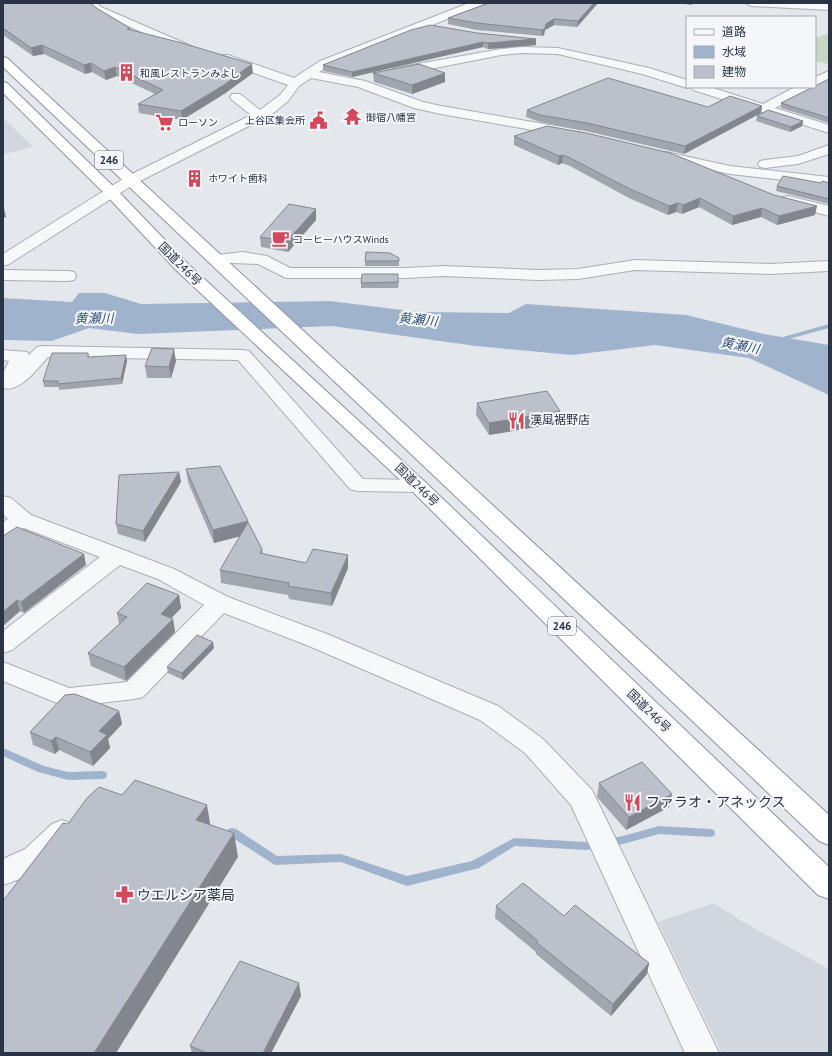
<svg xmlns="http://www.w3.org/2000/svg" width="832" height="1056" viewBox="0 0 832 1056" font-family="'PT Sans','Noto Sans JP',sans-serif">
<style>
.built{fill:#d2d6de}
.green{fill:#c9d6c5}
.water{fill:#9fb4cc}
.lines{fill:none;stroke-linecap:round;stroke-linejoin:round}
.stream{fill:#9fb4cc;fill-rule:evenodd}
.minor-casing{stroke:#a9aeb7;stroke-width:2}
.highway-casing{stroke:#8b94a3;stroke-width:2}
.minor{fill:#f7f8fa;fill-rule:evenodd}
.highway{fill:#fff;fill-rule:evenodd}
.wall{fill:#a1a5ae}
.shaded-wall{fill:#83868d}
.building{fill:#bbc0ca;stroke:#83868d}
.labels{text-anchor:middle;stroke-width:4;stroke-linejoin:round;paint-order:stroke}
.far-poi-label{font-size:10px;fill:#2b3445;stroke:#f4f6f9;text-anchor:start}
.shield{fill:#f4f6f9;stroke:#676e7b;stroke-width:1}
.shield-label{font-size:11px;font-weight:bold;fill:#2b3445}
.street-label{font-size:12px;fill:#2b3445;stroke:#f4f6f9}
.poi-label{font-size:12px;fill:#2b3445;stroke:#f4f6f9;text-anchor:start}
.water-label{font-size:13px;font-style:italic;fill:#34527a;stroke:#f4f6f9}
.near-poi-label{font-size:14px;fill:#2b3445;stroke:#f4f6f9;text-anchor:start}
</style>
<rect width="100%" height="100%" fill="#e4e7ec"/>
<g class="built">
<path d="M3,118L33,147L3,154Z"/>
<path d="M714,903L743,922L829,969V1053H722L658,922Z"/>
</g>
<path class="green" d="M829,33V64L815,61V38Z"/>
<path class="water" d="M79,293H105L141,304L330,301L418,312L509,313L526,304L686,315L764,334L829,345V395L749,358L655,345L572,355L476,346L332,326L138,334L89,328L52,341L3,340V298L72,302Z"/>
<g class="lines">
<g class="stream">
<path d="M829,324V328L778,342L775,340L776,339Z"/>
<path d="M3,748L44,766L68,772L102,771L106,772L107,775L106,778L102,779L68,780L38,772L3,756Z"/>
<path d="M659,826L710,829L714,830L715,833L714,836L710,837L659,834L623,844L586,850L515,846L479,868L407,886L341,862L275,865L228,835L227,832L228,829L232,828L236,829L277,856L341,854L407,876L472,861L514,838L586,842L623,836Z"/>
</g>
<defs>
<g id="minor">
<path d="M86,3H97L101,7L191,46L193,48L191,50H183L93,11Z"/>
<path d="M469,3H483L482,5L328,67L319,72L365,81L423,102L441,106L573,129L578,130L580,133L578,136L573,137L441,114L414,108L358,87L311,78L299,86L288,101L271,115L136,183L9,264L3,266V254L126,177L251,115L232,100L230,97L232,94H240L260,110L280,95L288,85L220,61L218,58L220,55H228L294,78L320,61Z"/>
<path d="M746,3L829,4V10L751,6Z"/>
<path d="M523,47L558,48L649,68L687,80V87H690L687,88L642,74L558,54L523,53L501,55L395,76L389,72L395,68L501,49Z"/>
<path d="M829,71V80L815,86V77Z"/>
<path d="M691,87H710L763,104L795,87H811L809,90L775,108L829,125V133L693,90Z"/>
<path d="M829,145V154L798,164L765,168L760,167L758,164L760,161L765,160L798,156Z"/>
<path d="M666,152L730,166L829,177V185L730,174L661,159L659,156L661,153Z"/>
<path d="M788,196L829,206V216L783,203L781,200L783,197Z"/>
<path d="M243,252L267,256L290,268H406L443,266L538,270L578,269L635,260L770,264L829,261V271L770,274L635,270L578,279L538,280L443,276L406,278H286L258,264L208,262L206,259L208,256Z"/>
<path d="M3,270L68,271L74,272L76,276L74,280L68,281L3,280Z"/>
<path d="M43,346L243,350L249,351L363,479L418,480L425,482L429,486L425,490L418,492L357,491L350,489L238,360L48,357C38,368 20,393 3,388V373L9,361L3,360V350L27,352L29,355L37,347Z"/>
<path d="M3,496L11,498L31,515L174,569L228,597L327,634L498,706L543,739L592,790L719,1053H685L571,805L525,753L480,720L309,646L224,613L143,697L134,699L67,707L3,681V662L69,688L127,682L204,605L158,579L120,565L12,650L3,653V631L100,557L24,528L3,538V522L8,519L3,514Z"/>
<path d="M62,820L72,824L76,832C62,860 31,876 3,885V859L25,849L52,824Z"/>
</g>
<g id="highway">
<path d="M3,57L7,58L829,815V845L819,841L3,67Z"/>
<path d="M3,82L7,83L116,189L188,264L425,482L829,867V899L818,895L411,490L176,270L106,195L3,93Z"/>
</g>
</defs>
<use href="#minor" class="minor-casing"/>
<use href="#highway" class="highway-casing"/>
<use href="#minor" class="minor"/>
<use href="#highway" class="highway"/>
</g>
<g class="wall">
<path d="M3,3L98,9L130,28V29L253,73L224,94L182,120L139,113L138,104L155,94L117,76L106,80L92,72L85,74L44,54L33,56L3,35Z"/>
<path d="M489,3H598L577,27L554,25L545,30L544,35L542,36L477,30L448,24V18Z"/>
<path d="M680,3H696L690,5Z"/>
<path d="M477,33L536,39V45L488,49L483,47L352,77L323,71V65Z"/>
<path d="M373,73L445,82L412,94L374,82Z"/>
<path d="M829,79V123L781,108V103Z"/>
<path d="M762,106L761,113L684,154L586,131L540,122L526,117L527,110Z"/>
<path d="M757,116L803,121L802,126L790,132L756,121Z"/>
<path d="M514,136L815,215L777,225L761,217L732,225L699,207L682,214L676,212L668,215L629,198L570,166L562,163L558,165L514,145Z"/>
<path d="M821,183H829V204L776,191L777,186Z"/>
<path d="M316,209V220L288,252L261,247L260,237Z"/>
<path d="M399,258V266H365V261Z"/>
<path d="M399,280L398,288H361V283Z"/>
<path d="M88,353L89,357L127,361L122,384L59,390V387H44L43,381Z"/>
<path d="M176,361L171,378H147L145,366Z"/>
<path d="M477,403L559,423L489,435L476,415Z"/>
<path d="M186,469L262,549L263,554L306,563L348,555V568L332,606L289,599L288,595L221,583L220,570L240,536L214,543L188,482Z"/>
<path d="M179,472L181,482L145,542L118,534L116,524Z"/>
<path d="M3,536L86,565L24,613L20,611L3,626Z"/>
<path d="M179,595L181,608L171,618L173,619L175,632L126,681L91,666L88,653L119,624L117,613Z"/>
<path d="M214,648L183,680L168,673L167,667Z"/>
<path d="M119,711L122,724L108,739L110,748L93,766L59,750L55,754L33,745L30,732Z"/>
<path d="M599,783L669,807L626,830L597,797Z"/>
<path d="M496,906L564,916L649,963L647,974L611,1016L536,954V952L495,918Z"/>
<path d="M301,996L271,1053H192L190,1046Z"/>
</g>
<g class="shaded-wall">
<path d="M594,3H598L577,27L578,21Z"/>
<path d="M691,3H696L690,5Z"/>
<path d="M554,19V25L545,30L544,35L542,36V30L546,24Z"/>
<path d="M536,39V45L488,49V43Z"/>
<path d="M483,42V47L352,77V72Z"/>
<path d="M42,45L44,54L33,56L31,48Z"/>
<path d="M91,63L92,72L85,74L84,65Z"/>
<path d="M252,64L253,73L224,94L182,120L181,111Z"/>
<path d="M115,67L117,76L106,80L104,71Z"/>
<path d="M445,73V82L412,94V85Z"/>
<path d="M762,106L761,113L684,154L685,146Z"/>
<path d="M803,121L802,126L790,132L791,127Z"/>
<path d="M563,155L562,163L558,165L559,156Z"/>
<path d="M700,198L699,207L682,214L683,205Z"/>
<path d="M3,203L6,217L3,218Z"/>
<path d="M678,203L676,212L668,215L669,206Z"/>
<path d="M817,206L815,215L777,225L779,216Z"/>
<path d="M762,208L761,217L732,225L733,216Z"/>
<path d="M316,209V220L288,252L287,241Z"/>
<path d="M174,349L176,361L171,378L169,367Z"/>
<path d="M126,355L127,361L122,384L121,378Z"/>
<path d="M560,411L559,423L489,435V423Z"/>
<path d="M179,472L181,482L145,542L143,531Z"/>
<path d="M248,521L249,534L214,543L213,530Z"/>
<path d="M84,554L86,565L24,613L21,602Z"/>
<path d="M348,555V568L332,606L331,593Z"/>
<path d="M179,595L181,608L163,627L161,614Z"/>
<path d="M17,600L20,611L3,626V612Z"/>
<path d="M173,619L175,632L126,681L124,667Z"/>
<path d="M213,642L214,648L183,680L182,673Z"/>
<path d="M119,711L122,724L108,739L110,748L93,766L90,752L99,731Z"/>
<path d="M56,737L59,750L55,754L51,741Z"/>
<path d="M672,794L669,807L626,830L629,817Z"/>
<path d="M207,805L211,829L196,820Z"/>
<path d="M234,833L238,857L116,1053H94Z"/>
<path d="M649,963L647,974L611,1016L613,1004Z"/>
<path d="M299,983L301,996L271,1053H263Z"/>
</g>
<g class="building">
<path d="M3,3H90L98,9L130,28L127,29L182,43L252,64L224,85L181,111L138,104L163,90L115,67L104,71L91,63L84,65L42,45L31,48L3,28Z"/>
<path d="M489,3H594L578,21L554,19L546,24L545,29L542,30L477,23L448,18Z"/>
<path d="M430,25L477,33L536,39L488,43L483,42L352,72L323,65L411,30Z"/>
<path d="M419,64L445,73L412,85L373,73Z"/>
<path d="M608,78L708,107L730,96L762,106L685,146L587,123L540,115L527,110Z"/>
<path d="M829,79V118L781,103L813,87H815V86Z"/>
<path d="M768,110L803,121L791,127L757,116Z"/>
<path d="M547,126L586,133L670,153L774,195L817,206L779,216L762,208L733,216L700,198L683,205L678,203L669,206L630,189L570,158L563,155L559,156L514,136Z"/>
<path d="M783,176L821,183L822,181L829,183V199L777,186Z"/>
<path d="M289,204L316,209L287,241L260,237Z"/>
<path d="M366,252L390,253L399,258V261H365Z"/>
<path d="M362,274H398V282L361,283Z"/>
<path d="M152,348L174,349L169,367L145,366Z"/>
<path d="M52,353H88V357L126,355L121,378L58,384V381H43Z"/>
<path d="M547,391L560,411L489,423L477,403Z"/>
<path d="M220,466L248,521L213,530L186,469Z"/>
<path d="M179,472L143,531L116,524L119,475Z"/>
<path d="M248,522L262,549L260,553L306,563L313,549L348,555L331,593L288,586L289,583L220,570Z"/>
<path d="M17,527L84,554L21,602L17,600L3,612V536Z"/>
<path d="M147,583L179,595L161,614L173,619L124,667L88,653L127,617L117,613Z"/>
<path d="M197,635L213,642L182,673L167,667Z"/>
<path d="M75,694L119,711L99,731L107,735L90,752L56,737L51,741L30,732L65,695Z"/>
<path d="M642,762L672,794L629,817L599,783Z"/>
<path d="M135,780L207,805L196,820L234,833L94,1053H3V901L63,823L68,824L87,798L99,787L122,795Z"/>
<path d="M523,883L564,916L575,905L649,963L613,1004L537,943L538,941L496,906Z"/>
<path d="M240,961L299,983L263,1053H207L190,1046Z"/>
</g>
<defs>
<symbol id="building-bare" viewBox="-9 -9 18 18"><path d="M-4-6H4V6H1V3H-1V6H-4ZM-2.5-4.3h1.7v1.8h-1.7ZM.8-4.3h1.7v1.8H.8ZM-2.5-1h1.7V.8h-1.7ZM.8-1h1.7V.8H.8Z" fill="#d1495b" stroke="#f4f6f9" stroke-width="2.5" paint-order="stroke"/></symbol>
<symbol id="temple-bare" viewBox="-9 -9 18 18"><path d="M0-6L5-2H3V0L6.5 2.5H4V6H1.5V3h-3V6H-4V2.5H-6.5L-3 0V-2H-5Z" fill="#d1495b" stroke="#f4f6f9" stroke-width="2.5" paint-order="stroke"/></symbol>
<symbol id="civic-bare" viewBox="-9 -9 18 18"><path d="M-.6-6.5H3V-4.5H.6V-3L4-1V1h2V6H-6V1h2V-1L-.6-3ZM-1.2 2.5V6h2.4V2.5Z" fill="#d1495b" stroke="#f4f6f9" stroke-width="2.5" paint-order="stroke"/></symbol>
<symbol id="supermarket-bare" viewBox="-9 -9 18 18"><path d="M-6-5.5h2.5l.6 2H6L4.5 2H-2.5L-4.4-4H-6ZM-1.5 3.2a1.3 1.3 0 1 0 .1 0ZM3 3.2a1.3 1.3 0 1 0 .1 0Z" fill="#d1495b" stroke="#f4f6f9" stroke-width="2.5" paint-order="stroke"/></symbol>
<symbol id="cafe-bare" viewBox="-9 -9 18 18"><path d="M-5.5-4.5H6V0H3Q3 3.5 0 3.5H-2.5Q-5.5 3.5-5.5 0ZM3-3.2v2h1.7v-2ZM-6 4.5H4V6H-6Z" fill="#d1495b" stroke="#f4f6f9" stroke-width="2.5" paint-order="stroke"/></symbol>
<symbol id="restaurant-bare" viewBox="-9 -9 18 18"><path d="M-5-6h1v4h1v-4h1v4h1v-4h1v5L-1.5 .5V6h-2V.5L-5-1ZM5-6V6H3V1.5H1.5Q1.5-4 5-6Z" fill="#d1495b" stroke="#f4f6f9" stroke-width="2.5" paint-order="stroke"/></symbol>
<symbol id="pharmacy-bare" viewBox="-9 -9 18 18"><path d="M-2-6h4v4h4v4h-4v4h-4v-4h-4v-4h4Z" fill="#d1495b" stroke="#f4f6f9" stroke-width="2.5" paint-order="stroke"/></symbol>
</defs>
<g fill-rule="evenodd">
<use href="#building-bare" x="114" y="60" width="25" height="25"/>
<use href="#temple-bare" x="340" y="104" width="25" height="25"/>
<use href="#civic-bare" x="306" y="108" width="25" height="25"/>
<use href="#supermarket-bare" x="152" y="110" width="25" height="25"/>
<use href="#building-bare" x="182" y="166" width="25" height="25"/>
<use href="#cafe-bare" x="268" y="226" width="25" height="25"/>
<use href="#restaurant-bare" x="504" y="408" width="25" height="25"/>
<use href="#restaurant-bare" x="620" y="790" width="25" height="25"/>
<use href="#pharmacy-bare" x="112" y="882" width="25" height="25"/>
</g>
<g class="labels">
<g class="far-poi-label">
<text x="140" y="77">和風レストランみよし</text>
<text x="366" y="121">御宿八幡宮</text>
<text x="305" y="124" text-anchor="end">上谷区集会所</text>
<text x="178" y="126">ローソン</text>
<text x="208" y="182">ホワイト歯科</text>
<text x="293" y="243">コーヒーハウスWinds</text>
</g>
<g class="shield">
<rect x="95" y="151" width="28" height="18" rx="3"/>
<rect x="548" y="617" width="28" height="18" rx="3"/>
</g>
<g class="shield-label">
<text x="109" y="164">246</text>
<text x="562" y="630">246</text>
</g>
<g class="street-label">
<text transform="translate(180 264) rotate(45)" y="4">国道246号</text>
<text transform="translate(417 485) rotate(44)" y="4">国道246号</text>
<text transform="translate(649 711) rotate(44)" y="4">国道246号</text>
</g>
<g class="poi-label">
<text x="530" y="424">漢風裾野店</text>
</g>
<g class="water-label">
<text transform="translate(94 318) rotate(-1)" y="5">黄瀬川</text>
<text transform="translate(418 319) rotate(6)" y="5">黄瀬川</text>
<text transform="translate(740 345) rotate(11)" y="5">黄瀬川</text>
</g>
<g class="near-poi-label">
<text x="646" y="807">ファラオ・アネックス</text>
<text x="137" y="900">ウエルシア薬局</text>
</g>
</g>
<rect width="832" height="1056" fill="none" stroke="#2b3445" stroke-width="8"/>
<rect x="686" y="16" width="130" height="72" fill="#f4f6f9" stroke="#a4a8b1"/>
<rect x="694" y="29" width="20" height="6" fill="#f7f8fa" stroke="#a4a8b1"/>
<text x="722" y="36" font-size="12" fill="#2b3445">道路</text>
<rect x="694" y="46" width="20" height="12" fill="#9fb4cc" stroke="#a4a8b1"/>
<text x="722" y="56" font-size="12" fill="#2b3445">水域</text>
<rect x="694" y="66" width="20" height="12" fill="#bbc0ca" stroke="#a4a8b1"/>
<text x="722" y="76" font-size="12" fill="#2b3445">建物</text>
</svg>
